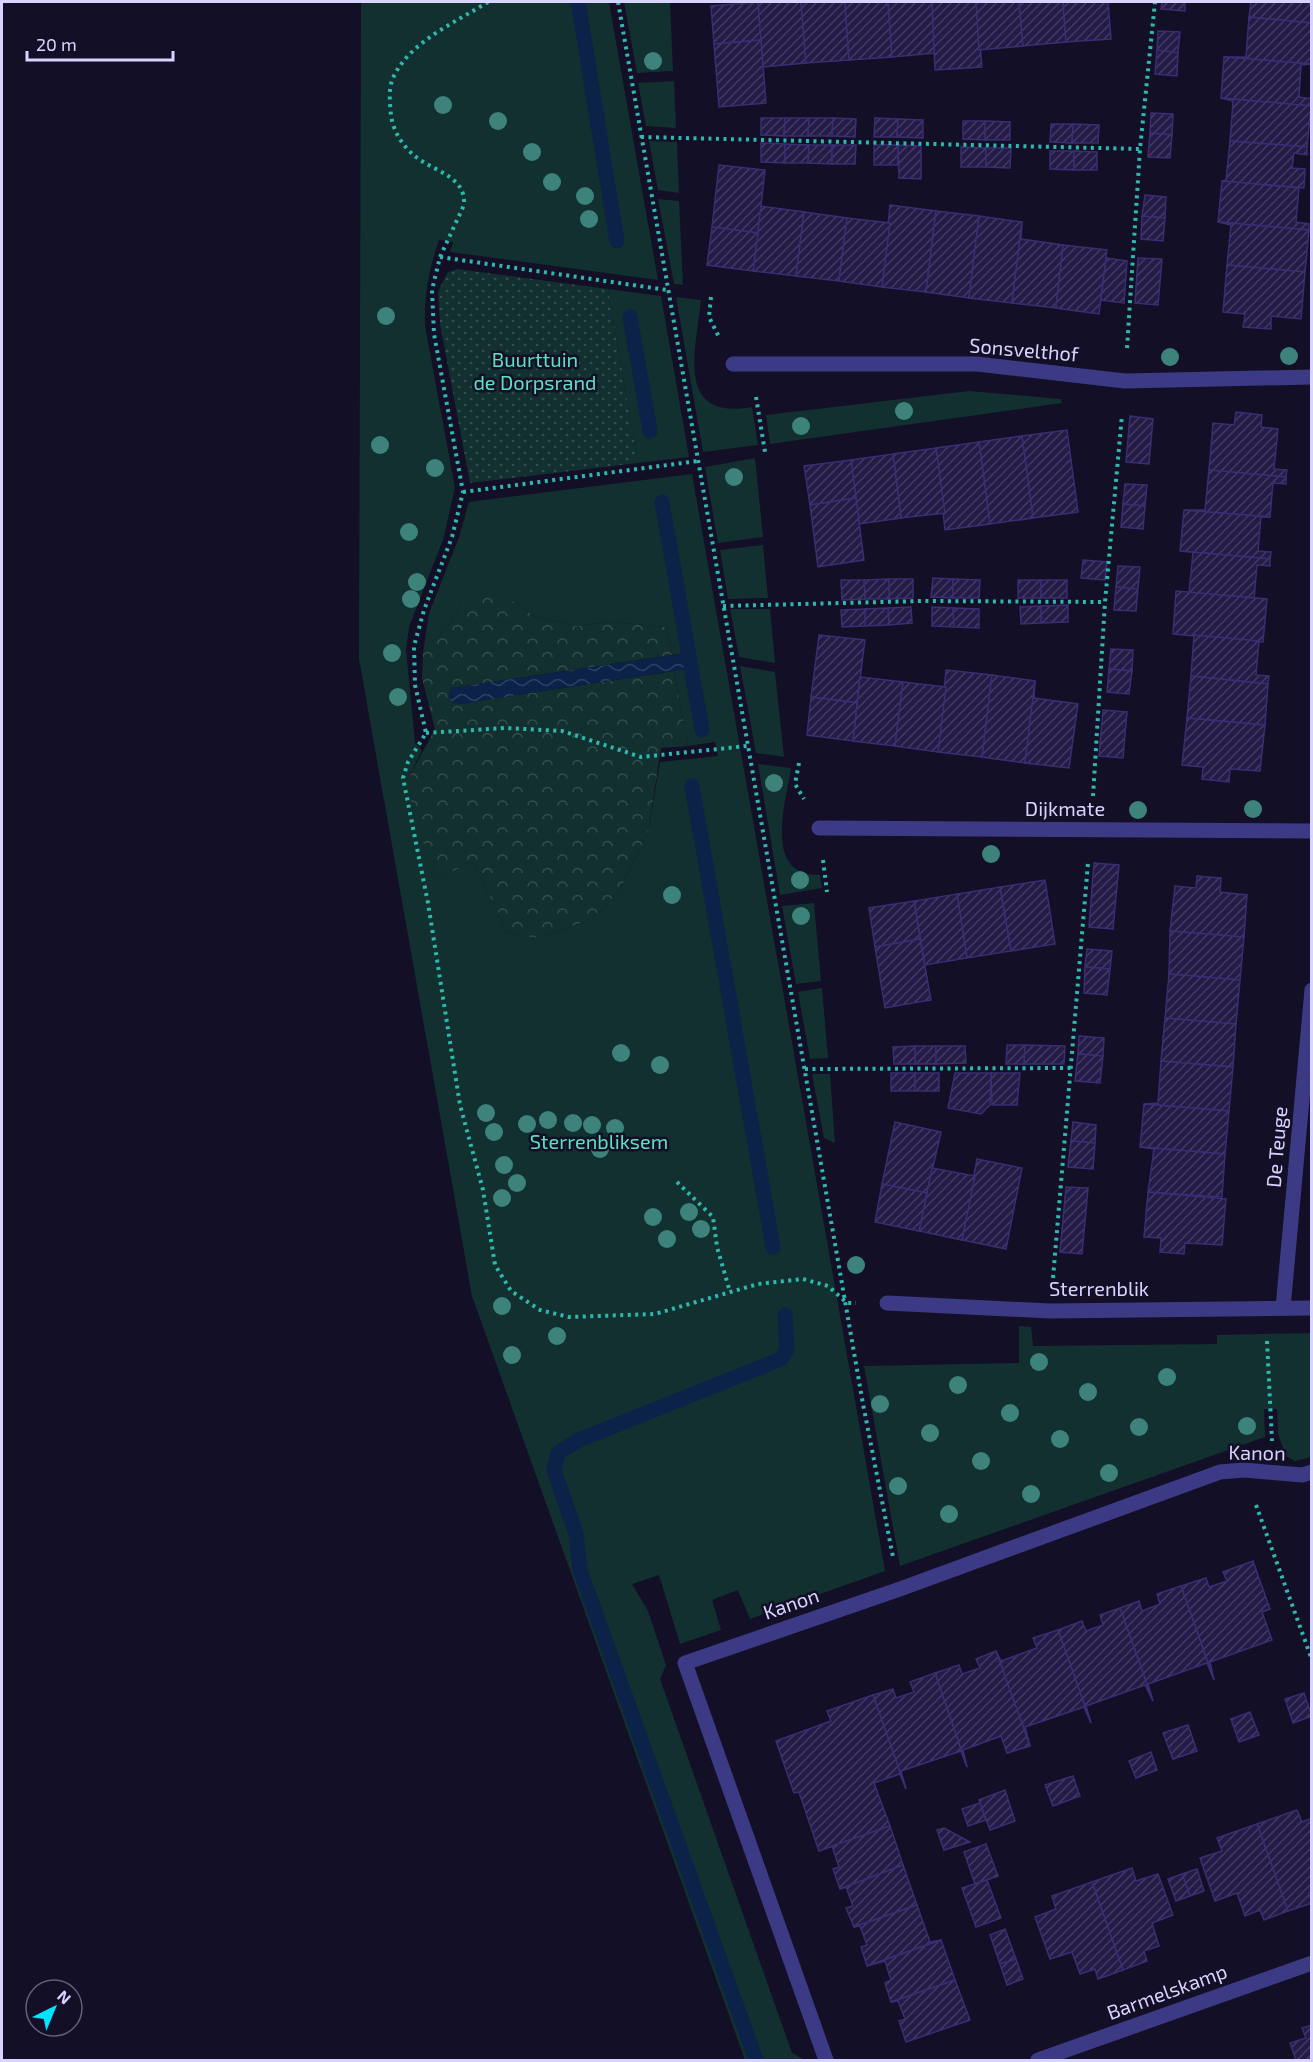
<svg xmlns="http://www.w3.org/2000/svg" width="1313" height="2062" viewBox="0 0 1313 2062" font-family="'Exo 2',sans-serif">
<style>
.green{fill:#12302f}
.forest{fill:url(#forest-crowns)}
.garden{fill:url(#garden-dots)}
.water{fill:url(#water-waves)}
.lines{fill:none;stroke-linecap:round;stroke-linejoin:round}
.stream{stroke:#0c2248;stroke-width:15}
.building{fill:url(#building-hatch);stroke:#3b2d73;stroke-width:1.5}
.path{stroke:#2fb8b0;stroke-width:4;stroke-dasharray:3 4.5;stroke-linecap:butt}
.street{stroke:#3d3a85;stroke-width:15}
.tree{fill:#3d827b}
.labels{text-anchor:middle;stroke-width:5;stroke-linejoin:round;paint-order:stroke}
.street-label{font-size:20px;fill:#d9d4ff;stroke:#130f26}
.park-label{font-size:20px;fill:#5fe0c0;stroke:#130f26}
</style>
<defs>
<pattern id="forest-crowns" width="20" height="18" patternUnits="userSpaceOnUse" patternTransform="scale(1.5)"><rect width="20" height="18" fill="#12302f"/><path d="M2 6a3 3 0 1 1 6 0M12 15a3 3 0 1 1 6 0" fill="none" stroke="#344d4e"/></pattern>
<pattern id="garden-dots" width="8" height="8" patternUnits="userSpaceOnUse" patternTransform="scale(1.5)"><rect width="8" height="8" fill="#12302f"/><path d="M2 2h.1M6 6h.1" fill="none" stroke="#344d4e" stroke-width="1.8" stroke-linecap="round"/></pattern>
<pattern id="water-waves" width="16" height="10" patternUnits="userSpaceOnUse" patternTransform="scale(1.5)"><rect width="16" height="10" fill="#0c2248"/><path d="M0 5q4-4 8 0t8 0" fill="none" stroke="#2f4163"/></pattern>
<pattern id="building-hatch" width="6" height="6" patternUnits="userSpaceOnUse" patternTransform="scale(1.5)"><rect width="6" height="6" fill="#241b47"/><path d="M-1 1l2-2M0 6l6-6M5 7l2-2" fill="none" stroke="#433b63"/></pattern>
</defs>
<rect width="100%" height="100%" fill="#130f26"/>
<g class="green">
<path d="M361,2H609L658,280L450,252L453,242L439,240C429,269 424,295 425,326L455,488L443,540L409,627L406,649L415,743L422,750L408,779L420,833L438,880L472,861L498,912L504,931L534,938L553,933L584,922L600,911L618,893L648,833L660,762L718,756L715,742L688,746L674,671L691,668L688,653L672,655L667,627L611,622L576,626L536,617L510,599L462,603L448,626L423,653L429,613L459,537L469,502L692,474L885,1571L750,1619L738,1590L712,1600L721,1630L680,1644L659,1575L632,1584L648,1611L666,1665L660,1679L792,2053L805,2060H745L472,1296L359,659Z"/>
<path d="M624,2H670L673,71L637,73Z"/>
<path d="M674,81L676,128L646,126L638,83Z"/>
<path d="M649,141L677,142L679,193L658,190Z"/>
<path d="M658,199L679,201L683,285L674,284Z"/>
<path d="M608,289L661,296L689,457L638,463Z"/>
<path d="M676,297L701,300C696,348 674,421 752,407L758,445L703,452Z"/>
<path d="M969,391L1061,399L1062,403L770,444L766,415Z"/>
<path d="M755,458L763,537L718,543L705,467Z"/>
<path d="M763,545L768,598L728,599L720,550Z"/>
<path d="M730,609H770L775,663L739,657Z"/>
<path d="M740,666L775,672L784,757L756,753Z"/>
<path d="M758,764L791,768C786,803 762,876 820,875L822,888L780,895Z"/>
<path d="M814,903L821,981L796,984L782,906Z"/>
<path d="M822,988L828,1058L810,1059L798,992Z"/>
<path d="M812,1074H830L835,1143L824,1138Z"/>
<path d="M1019,1326L1031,1327L1033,1346L1217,1344V1335L1311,1333V1457L1295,1461L1286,1456L1278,1434L1277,1409H1264L1265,1437L900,1566L864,1366L1019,1363Z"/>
</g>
<path class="forest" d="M487,592L510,599L536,617L576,626L611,622L667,627L672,655L451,688L449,696L451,702L460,704L674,671L688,746L661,748L648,833L618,893L600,911L584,922L553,933L534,938L504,931L498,912L472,861L438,880L414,819L408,779L435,729L422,678L423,653L448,626L462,603Z"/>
<path class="garden" d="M457,269L608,289L638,463L470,483L440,324L438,292L447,273Z"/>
<path class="water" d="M688,653L691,668L460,704L451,702L449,696L451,688Z"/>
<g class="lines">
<g class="stream">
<path d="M578,2L617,241"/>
<path d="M630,317L650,431"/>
<path d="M662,502L702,730"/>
<path d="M692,786L773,1247"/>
<path d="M756,2060L580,1570L576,1534L554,1470L558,1453L579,1440L781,1359L787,1349L785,1315"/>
</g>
</g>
<g class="building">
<path d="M758,2L761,40L714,44L711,6Z"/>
<path d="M758,2H801L806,63L763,67Z"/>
<path d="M801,2H845L849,60L806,63Z"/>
<path d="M845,2H888L892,57L849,60Z"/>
<path d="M888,2H932L936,53L892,57Z"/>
<path d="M932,2H976L982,67L935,70Z"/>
<path d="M976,2H1019L1023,46L979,50Z"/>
<path d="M1019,2H1063L1066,42L1023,46Z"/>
<path d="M1063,2H1108L1111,39L1066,42Z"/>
<path d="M1162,2H1185V11L1161,9Z"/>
<path d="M1251,2H1312V23L1249,17Z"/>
<path d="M1249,17L1312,23V64L1224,57H1246Z"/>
<path d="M1158,31L1180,32L1178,53L1157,50Z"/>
<path d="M761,40L766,103L719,107L714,44Z"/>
<path d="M1157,50L1178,53L1177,76L1155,74Z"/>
<path d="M1224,57L1312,64L1301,65L1299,97L1312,99L1311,106L1221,98Z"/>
<path d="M1221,98L1311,106L1307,147L1230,141L1233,101Z"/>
<path d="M1151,113L1173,114L1172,135L1150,133Z"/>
<path d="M761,118H785L784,136L761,135Z"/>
<path d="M785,118H809L808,136H784Z"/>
<path d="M809,118H833L832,136H808Z"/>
<path d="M833,118L856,119L855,137L832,136Z"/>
<path d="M875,118L898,119L897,137H874Z"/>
<path d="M898,119L923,120V138L897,137Z"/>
<path d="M963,121H985V140L963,139Z"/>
<path d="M985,121L1010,122V140H985Z"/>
<path d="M1051,124H1073L1072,143L1050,142Z"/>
<path d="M1073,124L1099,125L1098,143H1072Z"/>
<path d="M1150,133L1172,135L1170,158L1148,157Z"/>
<path d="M1230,141L1307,147V155L1294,153L1292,168L1305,169L1304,188L1222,181L1226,180Z"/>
<path d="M761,143L785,144V163L761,162Z"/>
<path d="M785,144L809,145L808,163H785Z"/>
<path d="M809,145H832V164L808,163Z"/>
<path d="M832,145H856L855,164H832Z"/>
<rect x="874" y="145" width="24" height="20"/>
<path d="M898,145L921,146V179L899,178Z"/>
<path d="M961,147L986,148V167H961Z"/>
<path d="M986,148H1011L1010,168L986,167Z"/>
<path d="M1050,151H1074V170L1050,169Z"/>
<path d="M1074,151L1097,152V170H1074Z"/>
<path d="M719,165L765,170L758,233L712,227Z"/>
<path d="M1222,181L1299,188L1296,222L1309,224V230L1218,222Z"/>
<path d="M1145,195L1166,197L1165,218L1142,216Z"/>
<path d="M890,205L936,211L926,292L882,287Z"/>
<path d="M761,206L804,212L796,276L753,271Z"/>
<path d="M936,211L979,216L969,298L926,292Z"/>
<path d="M804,212L847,218L839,281L796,276Z"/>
<path d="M979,216L1022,222L1012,303L969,298Z"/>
<path d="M1142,216L1165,218L1163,241L1141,239Z"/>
<path d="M847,218L890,223L882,287L839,281Z"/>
<path d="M1022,222L1021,239L1063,245L1056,308L1012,303Z"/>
<path d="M1218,222L1309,230L1305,272L1227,265L1231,225Z"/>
<path d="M712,227L758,233L753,271L707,265Z"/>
<path d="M1063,245L1107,250L1099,314L1056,308Z"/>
<path d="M1106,258L1127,261L1124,303L1101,300Z"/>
<path d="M1138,258L1162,259L1158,305L1135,303Z"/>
<path d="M1227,265L1305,272L1301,319L1271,316V329L1243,327L1245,314L1223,312Z"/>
<path d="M1236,412L1262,415L1261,427L1278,429L1274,469L1287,470L1286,477L1209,470L1213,423L1234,425Z"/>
<path d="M1130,416L1153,419L1149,464L1126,462Z"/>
<path d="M1067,430L1078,512L1033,518L1022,436Z"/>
<path d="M1022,436L1033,518L990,524L979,442Z"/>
<path d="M979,442L990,524L945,530L936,448Z"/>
<path d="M936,448L945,513L901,518L893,454Z"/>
<path d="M893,454L901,518L859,524L851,460Z"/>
<path d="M851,460L856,498L810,505L804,466Z"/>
<path d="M1209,470L1286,477V484L1273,483L1270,517L1184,510H1205Z"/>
<path d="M1125,484L1147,485L1145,506L1123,504Z"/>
<path d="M856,498L864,560L818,567L810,505Z"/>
<path d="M1123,504L1145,506L1143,529L1121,527Z"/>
<path d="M1184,510L1270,517H1261L1258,551L1271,552L1270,559L1180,551Z"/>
<path d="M1193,552L1270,559V566L1257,565L1254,599L1189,593Z"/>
<path d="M1083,560L1107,562L1105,580L1081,578Z"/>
<path d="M1118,566L1140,567L1138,589L1116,587Z"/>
<path d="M933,578L953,579V598L931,597Z"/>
<path d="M889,579H913V598L889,599Z"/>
<path d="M889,579V599H865L864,580Z"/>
<path d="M953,579L980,580L979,598H953Z"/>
<path d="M841,580H864L865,599L842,600Z"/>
<rect x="1018" y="580" width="23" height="18"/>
<rect x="1041" y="580" width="26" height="18"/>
<path d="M1116,587L1138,589L1136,611L1114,610Z"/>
<path d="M1176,591L1267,599L1263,642L1173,634Z"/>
<path d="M1068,605V622L1041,623V606Z"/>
<path d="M1041,606V623L1021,624L1020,607Z"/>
<path d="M911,607L912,623L889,625L888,608Z"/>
<path d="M932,607L953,608L954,627L932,626Z"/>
<path d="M888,608L889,625L865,626V609Z"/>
<path d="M953,608L979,609V628L954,627Z"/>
<path d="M865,609V626L842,627L841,610Z"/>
<path d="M819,635L865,640L857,703L811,697Z"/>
<path d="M1194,635L1259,641L1256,675L1269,676L1268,684L1191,676Z"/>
<path d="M1111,649L1133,650L1132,671L1109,669Z"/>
<path d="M1109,669L1132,671L1129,694L1107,692Z"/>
<path d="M946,670L992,675L982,757L938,752Z"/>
<path d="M992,675L1035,681L1025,763L982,757Z"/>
<path d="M1191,676L1268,684L1265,725L1187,718Z"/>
<path d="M860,677L903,682L895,746L853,741Z"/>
<path d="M1035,681L1034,698L1078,704L1069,768L1025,763Z"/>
<path d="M903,682L946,687L938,752L895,746Z"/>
<path d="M811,697L857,703L853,741L807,735Z"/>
<path d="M1103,710L1127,712L1123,758L1099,756Z"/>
<path d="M1187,718L1265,725L1260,771L1230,769L1229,782L1202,779L1203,767L1182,765Z"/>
<path d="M1094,863L1119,865L1113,929L1089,927Z"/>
<path d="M1197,876L1221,878L1220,892L1247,895L1244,937L1170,931L1175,886L1196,888Z"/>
<path d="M1045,880L1055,944L1011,951L1000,887Z"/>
<path d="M1000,887L1011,951L967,958L957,894Z"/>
<path d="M957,894L967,958L925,965L914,901Z"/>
<path d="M914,901L920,939L875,947L869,908Z"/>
<path d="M1170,931L1244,937L1240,980L1169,974Z"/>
<path d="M920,939L931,1000L885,1008L875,947Z"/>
<path d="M1087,949L1112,951L1110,969L1085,967Z"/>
<path d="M1085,967L1110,969L1107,995L1084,993Z"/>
<path d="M1169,974L1240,980L1236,1024L1165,1018Z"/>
<path d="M1165,1018L1236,1024L1233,1067L1161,1061Z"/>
<path d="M1079,1036L1104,1038L1103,1056L1078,1054Z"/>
<path d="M1007,1045H1025L1024,1064H1006Z"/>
<path d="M1025,1045L1065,1046L1064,1064H1024Z"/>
<rect x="915" y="1046" width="21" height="18"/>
<path d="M915,1046V1064H894L893,1047Z"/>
<path d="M936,1046H965L966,1063L936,1064Z"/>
<path d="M1078,1054L1103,1056L1100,1083L1075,1081Z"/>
<path d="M1161,1061L1233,1067L1229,1111L1144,1104L1158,1103Z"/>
<rect x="891" y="1073" width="24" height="18"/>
<rect x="915" y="1073" width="24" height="18"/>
<path d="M955,1073H991L990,1105L981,1114L948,1108Z"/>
<path d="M991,1073H1020L1017,1105H992Z"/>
<path d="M1144,1104L1229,1111L1225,1154L1140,1147Z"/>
<path d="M895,1122L941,1132L927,1193L882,1184Z"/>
<path d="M1073,1122L1096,1125L1095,1143L1071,1141Z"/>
<path d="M1071,1141L1095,1143L1093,1169L1068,1167Z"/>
<path d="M1140,1147L1225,1154L1222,1197L1148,1192L1154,1149Z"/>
<path d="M977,1159L1022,1168L1006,1249L962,1240Z"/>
<path d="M932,1168L975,1176L962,1240L919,1231Z"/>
<path d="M882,1184L927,1193L919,1231L875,1222Z"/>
<path d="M1066,1187L1088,1188L1082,1254L1060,1252Z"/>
<path d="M1148,1192L1226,1199L1222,1245L1185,1243L1184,1254L1160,1252L1161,1238L1144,1237Z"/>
<path d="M1253,1561L1270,1609L1262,1612L1272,1640L1210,1662L1214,1680L1181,1586L1206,1578L1209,1587L1227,1581L1223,1572Z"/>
<path d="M1181,1586L1214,1680L1207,1663L1148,1684L1153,1701L1120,1608L1139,1601L1142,1611L1160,1604L1157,1594Z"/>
<path d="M1120,1608L1153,1701L1145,1685L1086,1706L1091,1723L1058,1630L1082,1621L1086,1631L1103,1625L1100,1615Z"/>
<path d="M1058,1630L1091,1723L1084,1707L1025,1727L1030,1746L996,1651L1001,1661L1037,1648L1033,1638Z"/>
<path d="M996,1651L1030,1746L1007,1753L1001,1736L963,1750L967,1767L935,1673L959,1665L962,1674L980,1668L976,1659Z"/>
<path d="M935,1673L967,1767L961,1751L901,1771L906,1789L873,1695L893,1689L896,1698L914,1692L910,1682Z"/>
<path d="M1304,1693L1312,1716L1293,1723L1285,1699Z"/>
<path d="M873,1695L906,1789L900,1774L874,1783L890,1826L819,1851L799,1792L794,1793L776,1741L831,1721L827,1711Z"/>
<path d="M1250,1712L1259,1735L1239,1742L1231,1719Z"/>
<path d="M1188,1725L1197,1751L1173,1759L1163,1733Z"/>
<path d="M1151,1752L1157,1770L1136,1778L1129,1761Z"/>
<path d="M1073,1776L1080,1796L1053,1806L1045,1785Z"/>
<path d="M1005,1790L1015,1821L990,1830L979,1800Z"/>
<path d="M980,1803L986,1820L968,1826L962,1809Z"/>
<path d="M1297,1810L1302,1822L1312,1818V1892L1309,1893L1312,1903L1288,1911L1257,1824Z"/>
<path d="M1257,1824L1288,1911L1264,1920L1260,1910L1245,1916L1237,1893L1215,1901L1200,1858L1222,1851L1217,1838Z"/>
<path d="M890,1826L903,1865L840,1889L833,1869L839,1867L832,1846Z"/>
<path d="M944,1828L970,1842L944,1850L937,1830Z"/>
<path d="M986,1844L998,1876L975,1884L964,1852Z"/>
<path d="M903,1865L917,1905L854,1927L846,1908L853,1906L846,1887L840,1889Z"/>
<path d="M1132,1868L1136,1881L1158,1874L1173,1915L1152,1923L1159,1946L1144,1951L1147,1961L1123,1970L1092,1882Z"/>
<path d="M1197,1869L1204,1891L1190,1896L1182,1874Z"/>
<path d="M1182,1874L1190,1896L1176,1901L1168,1879Z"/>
<path d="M987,1880L1001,1918L976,1927L962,1888Z"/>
<path d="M1092,1882L1123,1970L1098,1979L1095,1969L1080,1974L1072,1952L1050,1959L1035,1917L1056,1909L1052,1896Z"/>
<path d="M917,1905L930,1942L941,1940L867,1966L861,1947L867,1945L860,1926L854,1927Z"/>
<path d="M1005,1929L1016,1959L1000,1964L990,1935Z"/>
<path d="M941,1940L955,1980L891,2002L885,1983L891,1980L885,1961L867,1966Z"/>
<path d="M1016,1959L1023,1979L1007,1985L1000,1964Z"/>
<path d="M955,1980L970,2020L906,2042L899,2021L905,2019L898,2001L891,2002Z"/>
<path d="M1312,2025V2060H1296L1290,2043L1306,2038L1302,2028Z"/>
</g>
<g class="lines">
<g class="path">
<path d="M488,2C456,22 409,42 393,78C388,88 390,104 391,115C393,131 403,147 416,157C435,172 466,176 464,205L440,257L432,290L434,334L463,492L452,537L424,610L414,646L415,685L426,733L408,762L403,778L428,903L460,1105L483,1190L495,1265L511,1291L540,1310L569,1317L655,1314L758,1284L803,1279L828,1286L847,1303H856"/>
<path d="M618,2L863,1404L893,1557"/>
<path d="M641,137L1140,149"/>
<path d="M440,257L667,290"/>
<path d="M711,297L709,317L719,337"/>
<path d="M1127,348L1140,149L1155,2"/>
<path d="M756,397L765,452"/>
<path d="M463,492L698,461"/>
<path d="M723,606L921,601L1105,602"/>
<path d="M426,733L505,728L562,731L641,757L747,746"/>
<path d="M799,763L795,784L804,799"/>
<path d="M1093,796L1105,602L1122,415"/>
<path d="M823,860L827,892"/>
<path d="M805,1069L1071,1068"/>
<path d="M677,1182L713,1217L717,1247L730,1292"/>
<path d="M1053,1278L1088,863"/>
<path d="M1267,1341L1272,1441"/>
<path d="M1256,1505L1312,1660"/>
</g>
<g class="street">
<path d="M733,364H977L1125,381L1312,377"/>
<path d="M819,828L1312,831"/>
<path d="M887,1303L1050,1311L1312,1308"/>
<path d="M1283,1308L1312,990"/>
<path d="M826,2060L685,1663L900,1589L1220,1472L1244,1470L1302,1475L1312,1472"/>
<path d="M1038,2060L1312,1963"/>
</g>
</g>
<g class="tree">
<circle cx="653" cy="61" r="9"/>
<circle cx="443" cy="105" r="9"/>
<circle cx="498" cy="121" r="9"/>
<circle cx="532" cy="152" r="9"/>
<circle cx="552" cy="182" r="9"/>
<circle cx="585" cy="196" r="9"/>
<circle cx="589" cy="219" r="9"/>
<circle cx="386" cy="316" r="9"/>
<circle cx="1289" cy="356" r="9"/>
<circle cx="1170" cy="357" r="9"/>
<circle cx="904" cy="411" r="9"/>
<circle cx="801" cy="426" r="9"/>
<circle cx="380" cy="445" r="9"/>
<circle cx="435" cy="468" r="9"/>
<circle cx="734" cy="477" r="9"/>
<circle cx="409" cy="532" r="9"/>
<circle cx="417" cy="582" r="9"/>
<circle cx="411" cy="599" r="9"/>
<circle cx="392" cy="653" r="9"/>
<circle cx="398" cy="697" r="9"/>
<circle cx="774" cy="783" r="9"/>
<circle cx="1253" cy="809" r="9"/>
<circle cx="1138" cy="810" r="9"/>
<circle cx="991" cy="854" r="9"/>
<circle cx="800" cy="880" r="9"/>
<circle cx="672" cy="895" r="9"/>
<circle cx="801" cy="916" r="9"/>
<circle cx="621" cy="1053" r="9"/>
<circle cx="660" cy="1065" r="9"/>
<circle cx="486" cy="1113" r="9"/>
<circle cx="548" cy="1120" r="9"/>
<circle cx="573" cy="1123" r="9"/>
<circle cx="527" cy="1124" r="9"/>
<circle cx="592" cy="1125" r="9"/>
<circle cx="615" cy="1128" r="9"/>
<circle cx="494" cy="1132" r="9"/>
<circle cx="600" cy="1149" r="9"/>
<circle cx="504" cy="1165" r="9"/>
<circle cx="517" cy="1183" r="9"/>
<circle cx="502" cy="1198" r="9"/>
<circle cx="689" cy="1212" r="9"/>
<circle cx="653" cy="1217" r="9"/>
<circle cx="701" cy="1229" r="9"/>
<circle cx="667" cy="1239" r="9"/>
<circle cx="856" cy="1265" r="9"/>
<circle cx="502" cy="1306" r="9"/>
<circle cx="557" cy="1336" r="9"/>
<circle cx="512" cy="1355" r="9"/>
<circle cx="1039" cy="1362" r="9"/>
<circle cx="1167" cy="1377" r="9"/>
<circle cx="958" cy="1385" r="9"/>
<circle cx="1088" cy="1392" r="9"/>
<circle cx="880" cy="1404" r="9"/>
<circle cx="1010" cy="1413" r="9"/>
<circle cx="1247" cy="1426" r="9"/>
<circle cx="1139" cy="1427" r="9"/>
<circle cx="930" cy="1433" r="9"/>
<circle cx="1060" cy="1439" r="9"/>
<circle cx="981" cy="1461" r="9"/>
<circle cx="1109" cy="1473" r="9"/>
<circle cx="898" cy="1486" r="9"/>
<circle cx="1031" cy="1494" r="9"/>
<circle cx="949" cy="1514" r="9"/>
</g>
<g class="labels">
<g class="street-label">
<text transform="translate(1024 350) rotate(5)" y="7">Sonsvelthof</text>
<text x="1065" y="816">Dijkmate</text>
<text transform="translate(1277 1147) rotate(-85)" y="7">De Teuge</text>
<text x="1099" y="1296">Sterrenblik</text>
<text transform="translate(1257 1453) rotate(1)" y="7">Kanon</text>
<text transform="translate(791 1604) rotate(-19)" y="7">Kanon</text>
<text transform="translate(1167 1992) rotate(-20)" y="7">Barmelskamp</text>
</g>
<g class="park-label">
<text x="535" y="367">Buurttuin<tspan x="535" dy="23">de Dorpsrand</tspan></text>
<text x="599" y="1149">Sterrenbliksem</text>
</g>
</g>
<rect width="1313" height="2062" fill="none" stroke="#d9d4ff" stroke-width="6"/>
<g transform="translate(54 2008) rotate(43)"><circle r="28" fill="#130f26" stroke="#625e7d" stroke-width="1.5"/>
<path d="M0-4.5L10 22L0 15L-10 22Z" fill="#00e5ff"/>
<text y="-9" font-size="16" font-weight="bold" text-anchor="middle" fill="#d9d4ff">N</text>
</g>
<path d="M27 51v9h146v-9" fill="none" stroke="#d9d4ff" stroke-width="3"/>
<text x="36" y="51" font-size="18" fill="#d9d4ff" stroke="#130f26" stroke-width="4.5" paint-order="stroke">20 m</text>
</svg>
